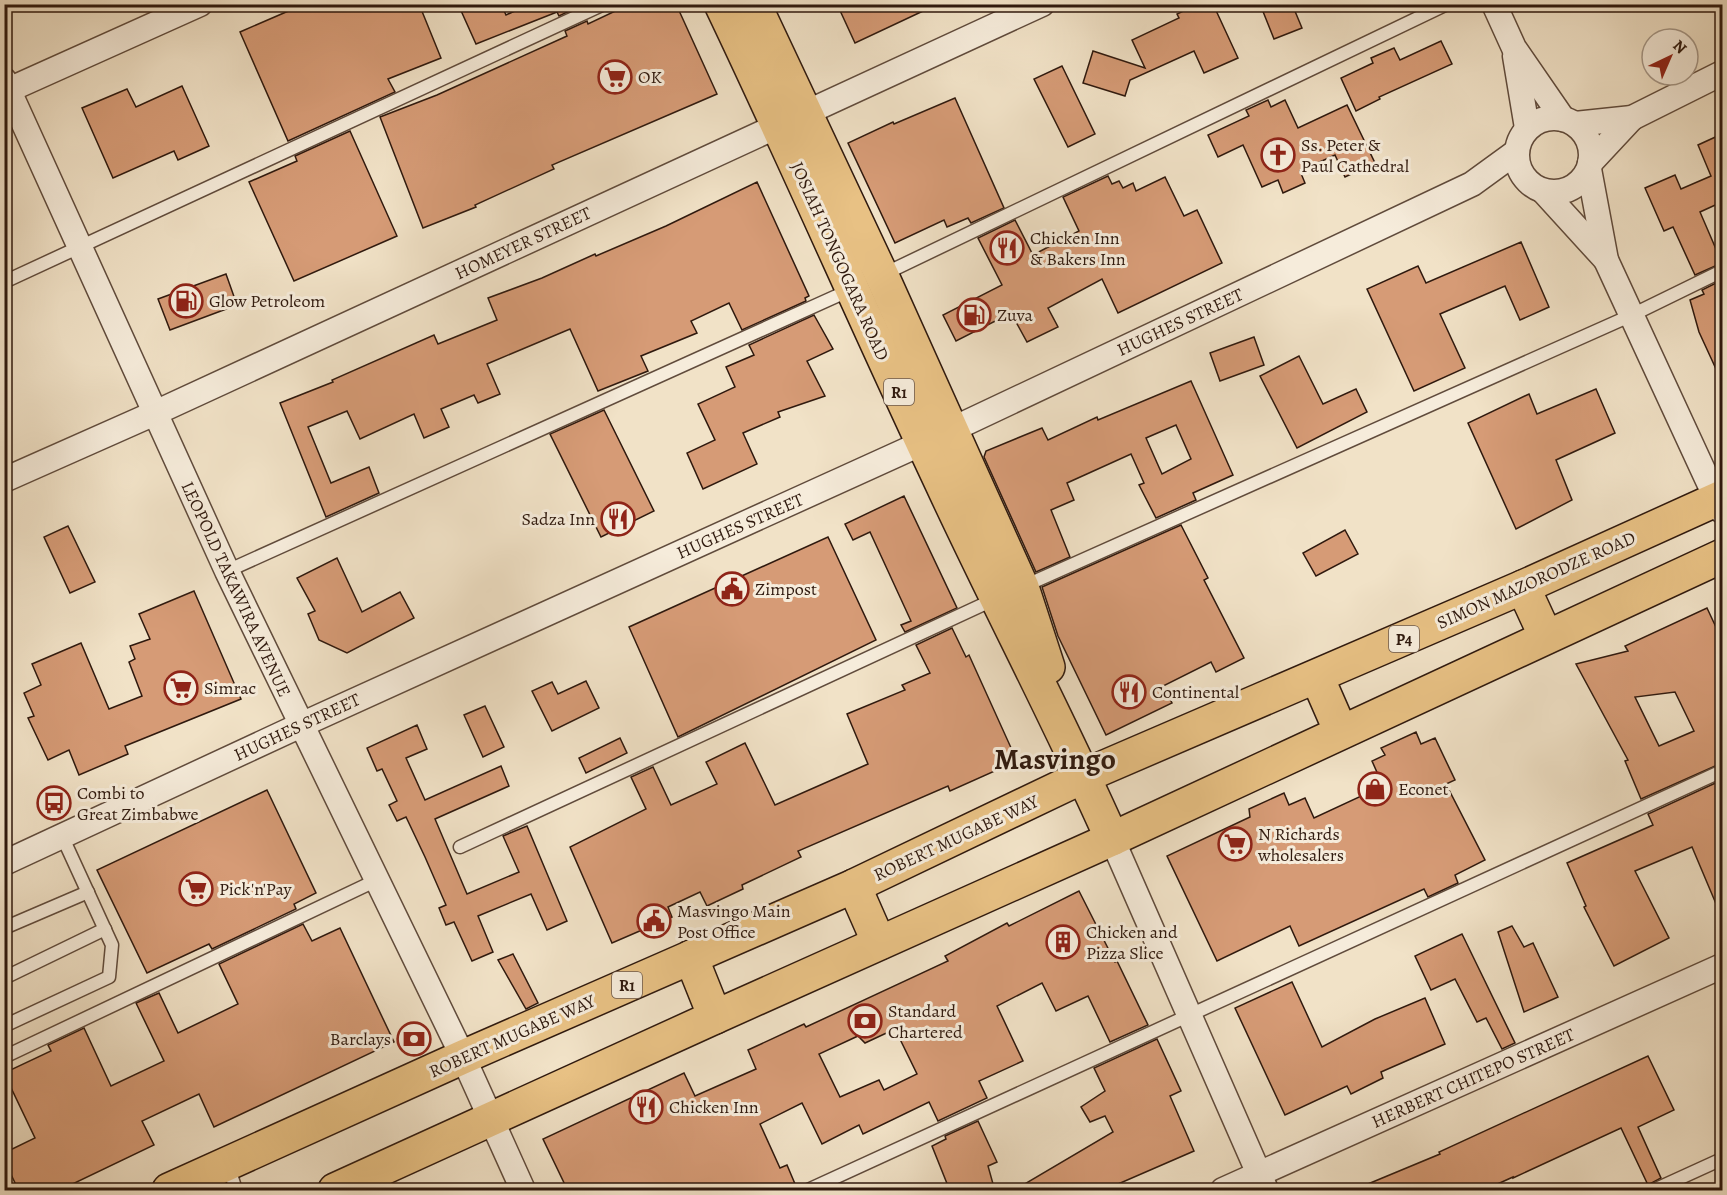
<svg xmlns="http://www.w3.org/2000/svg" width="1727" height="1195" viewBox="0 0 1727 1195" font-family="Alegreya,serif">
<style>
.building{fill:#d69b76;stroke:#2f190e;stroke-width:1.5;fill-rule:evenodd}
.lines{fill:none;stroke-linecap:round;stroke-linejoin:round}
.lane-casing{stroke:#604b3c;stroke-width:15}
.street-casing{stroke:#604b3c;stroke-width:27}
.highway-casing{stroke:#2f190e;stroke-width:36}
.lane{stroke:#f6ecdb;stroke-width:12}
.street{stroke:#f6ecdb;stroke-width:24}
.highway{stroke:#e8c184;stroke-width:33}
.labels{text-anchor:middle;stroke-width:6;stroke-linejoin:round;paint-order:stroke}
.shield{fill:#f6ecdb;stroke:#6b584c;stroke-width:1.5}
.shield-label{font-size:16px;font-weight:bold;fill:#2f190e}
.poi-label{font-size:18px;fill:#2f190e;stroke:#f6ecdb;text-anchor:start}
.street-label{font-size:18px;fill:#2f190e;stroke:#f6ecdb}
.town-label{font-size:30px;font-weight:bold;fill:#2f190e;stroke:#f6ecdb}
</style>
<rect width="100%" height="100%" fill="#f1e2c7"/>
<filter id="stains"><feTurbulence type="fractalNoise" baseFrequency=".00333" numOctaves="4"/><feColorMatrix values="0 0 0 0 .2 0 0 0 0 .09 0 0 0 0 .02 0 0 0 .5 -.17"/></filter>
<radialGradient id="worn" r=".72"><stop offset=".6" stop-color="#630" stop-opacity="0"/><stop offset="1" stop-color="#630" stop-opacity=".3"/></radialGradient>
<g class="building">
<path d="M291,4H419L441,58L388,79L395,92L288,141L240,32L293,9Z"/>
<path d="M458,4H501L506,15L530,4L580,6L559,16L557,12L476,44Z"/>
<path d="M630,4H676L717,94L552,165L554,169L475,205L476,207L423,228L380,117L437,95L567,36L565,31L587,21L588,24Z"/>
<path d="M837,4H938L855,43Z"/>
<path d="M1198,4H1213L1238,58L1204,73L1194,51L1130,80L1125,96L1083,83L1093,51L1145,68L1132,40L1179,18L1177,14Z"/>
<path d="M1260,4H1292L1302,28L1274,39Z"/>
<path d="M1441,41L1452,64L1379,97L1380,99L1356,111L1341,78L1373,63L1371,58L1394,48L1400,60Z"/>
<path d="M1062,66L1095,134L1068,147L1034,79Z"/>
<path d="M182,86L209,146L178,160L174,151L113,178L82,108L127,89L136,107Z"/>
<path d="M955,98L1004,208L971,223L968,218L947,227L944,220L895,243L848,143L893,122L894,124Z"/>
<path d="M1268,100L1271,107L1285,100L1298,128L1347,105L1375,163L1345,177L1335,155L1300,171L1305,183L1283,193L1278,180L1262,187L1243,145L1218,157L1208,135L1249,116L1246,110Z"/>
<path d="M350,131L397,236L294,281L249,182L297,161L295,156Z"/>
<path d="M1722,134V202L1700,212L1722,263L1695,275L1673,227L1664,231L1645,188L1675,175L1681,189L1711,176L1698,145Z"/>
<path d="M1108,176L1112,184L1119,181L1123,188L1133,183L1136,191L1165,177L1184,216L1197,210L1222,263L1118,313L1102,279L1048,308L1058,327L1027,342L1011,313L956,341L943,315L1002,285L978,238L1015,220L1033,255L1079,231L1063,197Z"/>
<path d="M757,182L809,296L805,298L806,301L742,330L729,303L691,321L697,333L641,356L648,371L598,391L570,329L487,364L500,394L478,403L474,395L441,409L449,427L424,438L414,414L360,439L347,411L308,427L331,483L369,467L379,493L326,517L280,403L333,382L332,380L434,335L438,344L497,320L488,298L542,278L595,254L596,256L666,226Z"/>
<path d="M1521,242L1549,307L1520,320L1505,286L1440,314L1465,368L1414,391L1367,289L1418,266L1426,283Z"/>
<path d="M226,274L237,305L170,330L158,299Z"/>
<path d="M1722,280V382L1699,332L1690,300L1704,294L1702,290Z"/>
<path d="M814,315L833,349L807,361L825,396L778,412L780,417L743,433L757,464L703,489L687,453L715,440L698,404L735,387L726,367L754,355L749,345Z"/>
<path d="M1254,337L1264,365L1220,381L1210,353Z"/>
<path d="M1299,356L1323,404L1356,389L1367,412L1297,448L1260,376Z"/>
<path d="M1191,381L1233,475L1193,493L1196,500L1156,518L1139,485L1144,483L1131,454L1067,483L1074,500L1051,510L1070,557L1036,572L984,457L986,451L1042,428L1048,440L1097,417L1098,420ZM1176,425L1191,459L1162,474L1146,438Z"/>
<path d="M1596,389L1615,433L1556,460L1572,500L1516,529L1468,423L1529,394L1537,414Z"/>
<path d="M604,410L654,511L601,537L550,434Z"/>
<path d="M904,496L957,608L905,632L901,625L911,621L870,532L853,540L845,524Z"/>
<path d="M1181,525L1208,578L1204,580L1244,658L1216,672L1211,662L1163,686L1172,703L1106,735L1058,636L1042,587Z"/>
<path d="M68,526L95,582L70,593L44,537Z"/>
<path d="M1345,530L1358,554L1316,576L1303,553Z"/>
<path d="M828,537L876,640L678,737L629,627Z"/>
<path d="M337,558L362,612L400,592L414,618L347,653L319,640L308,614L315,611L297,578Z"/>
<path d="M194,591L241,699L125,746L128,754L79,775L69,750L48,760L28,718L34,716L24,693L41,685L32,664L81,643L109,709L142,696L129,662L135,659L130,646L150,639L139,614Z"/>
<path d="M1707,608L1722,640V763L1641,799L1625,761L1628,760L1576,664L1628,651L1625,646ZM1675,692L1694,731L1659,746L1635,697Z"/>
<path d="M952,628L966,657L969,655L1017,761L950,791L948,786L798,851L801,857L742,885L743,889L707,906L700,892L668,907L672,917L612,943L570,847L646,809L631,777L653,767L671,805L717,784L706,762L745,743L775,805L868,764L847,714L905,690L902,685L930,673L916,645Z"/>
<path d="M586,681L599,708L552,731L532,691L552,682L558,694Z"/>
<path d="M485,706L504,747L483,757L464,715Z"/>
<path d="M417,725L427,749L406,758L425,800L501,766L509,786L435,819L467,894L519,872L503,836L527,826L567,921L547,930L531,894L478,916L493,952L472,961L454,922L446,925L439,908L446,905L425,857L406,817L397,821L389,805L397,801L382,769L377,771L367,748Z"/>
<path d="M1416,732L1421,744L1435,738L1455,780L1446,784L1485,860L1455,875L1458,883L1428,897L1424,889L1299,946L1290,926L1217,961L1167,856L1250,817L1249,809L1284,793L1289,805L1305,798L1314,818L1383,786L1372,761L1385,755L1381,748Z"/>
<path d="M620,738L627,753L586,773L579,758Z"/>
<path d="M1722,780V918L1692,847L1635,871L1669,938L1614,966L1584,907L1586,906L1567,863L1653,825L1648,814Z"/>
<path d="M267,790L316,893L294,904L296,909L212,949L209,944L147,973L97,870Z"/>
<path d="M1079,891L1115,962L1117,961L1148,1025L1110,1042L1088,996L1056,1011L1042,983L997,1006L1023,1061L979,1081L987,1098L938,1121L929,1102L863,1134L859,1125L822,1144L802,1103L760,1124L780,1168L787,1165L798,1191H777L775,1185L761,1191H568L543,1139L684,1073L695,1096L756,1069L748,1050L804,1024L806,1027L948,961L945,956L1007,923L1009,926ZM895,1029L917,1074L884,1090L879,1080L840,1097L819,1054L858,1036L865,1043Z"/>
<path d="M303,924L312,941L340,928L394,1042L214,1127L199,1094L142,1121L154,1145L58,1191H19L4,1160V1153L35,1138L4,1073L51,1051L48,1045L84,1028L111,1086L164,1061L136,1003L159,993L178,1033L238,1004L219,964Z"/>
<path d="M1512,926L1524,947L1533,943L1558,997L1524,1012L1498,932Z"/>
<path d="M1462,934L1515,1043L1502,1049L1486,1018L1477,1022L1455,979L1431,990L1415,956Z"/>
<path d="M513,954L538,1003L526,1009L498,960Z"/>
<path d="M1292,982L1322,1047L1375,1019L1425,998L1445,1044L1381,1072L1383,1078L1351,1094L1347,1086L1285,1115L1235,1008Z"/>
<path d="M1157,1039L1181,1091L1170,1096L1194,1151L1102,1191H1013L1113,1132L1105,1116L1090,1122L1081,1107L1105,1091L1094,1068Z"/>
<path d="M1648,1056L1674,1110L1638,1127L1661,1178L1648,1185L1621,1128L1513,1178V1177L1482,1191H1351L1440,1154L1439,1152Z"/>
<path d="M978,1121L997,1162L988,1166L995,1191H950L932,1146L946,1139L945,1136Z"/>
</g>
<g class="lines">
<defs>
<g id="lane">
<path d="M882,275L1447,4"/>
<path d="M4,282L604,4"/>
<path d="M227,571L850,290"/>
<path d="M1022,587L1632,315L1722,271"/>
<path d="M460,847L995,599"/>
<path d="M4,928L88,892"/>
<path d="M4,978L105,929"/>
<path d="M4,1026L109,977L112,945L62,836"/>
<path d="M4,1057L377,880"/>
<path d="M228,1165L236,1190"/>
<path d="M808,1190L1722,771"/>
<path d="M1654,1190L1722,1159"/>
</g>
<g id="street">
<path d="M1494,4L1514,48L1563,119"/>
<path d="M1515,56L1527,128"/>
<path d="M4,80L227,571L463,1057L523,1190"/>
<path d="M4,92L200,4"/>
<circle cx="1554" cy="155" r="37"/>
<path d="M1575,124L1632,118L1722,73"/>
<path d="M1590,163L1632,118"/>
<path d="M1589,169L1606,260L1722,511"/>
<path d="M1543,191L1606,260"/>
<path d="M4,480L155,413L1042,4"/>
<path d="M1112,839L1266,1190"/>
<path d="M4,863L301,725L951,430L1472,184L1516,152"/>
<path d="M1223,1190L1722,966"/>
</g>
<g id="highway">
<path d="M721,4C797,163 867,325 942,484C997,603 1059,719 1112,839"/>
<path d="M754,4L882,276L1022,587L1048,667"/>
<path d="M1523,587L1546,637"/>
<path d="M1317,677L1341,732"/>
<path d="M854,886L879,943"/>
<path d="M691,957L715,1017"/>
<path d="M169,1190L463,1057L854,886L1084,776L1523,587L1722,497"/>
<path d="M335,1190L715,1017L1112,839L1722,556"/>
</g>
</defs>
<use href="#lane" class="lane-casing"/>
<use href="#street" class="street-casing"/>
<use href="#highway" class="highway-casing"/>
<use href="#lane" class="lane"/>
<use href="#street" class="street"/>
<use href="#highway" class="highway"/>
</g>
<defs>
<symbol id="supermarket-ring" viewBox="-11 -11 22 22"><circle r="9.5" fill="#f6ecdb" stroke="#8f2418" stroke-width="1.5"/><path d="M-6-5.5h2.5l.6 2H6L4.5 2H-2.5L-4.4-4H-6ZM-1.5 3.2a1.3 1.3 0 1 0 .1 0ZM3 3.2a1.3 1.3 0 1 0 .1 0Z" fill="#8f2418"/></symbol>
<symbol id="church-ring" viewBox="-11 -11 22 22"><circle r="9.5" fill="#f6ecdb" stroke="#8f2418" stroke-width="1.5"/><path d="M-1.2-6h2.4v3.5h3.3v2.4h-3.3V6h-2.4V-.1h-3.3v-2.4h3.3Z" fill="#8f2418"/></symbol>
<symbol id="restaurant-ring" viewBox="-11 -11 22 22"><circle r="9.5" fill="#f6ecdb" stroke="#8f2418" stroke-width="1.5"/><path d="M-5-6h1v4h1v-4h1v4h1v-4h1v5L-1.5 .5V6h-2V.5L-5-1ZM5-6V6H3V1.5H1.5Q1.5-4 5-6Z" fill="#8f2418"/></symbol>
<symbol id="fuel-ring" viewBox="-11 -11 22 22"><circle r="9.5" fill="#f6ecdb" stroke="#8f2418" stroke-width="1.5"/><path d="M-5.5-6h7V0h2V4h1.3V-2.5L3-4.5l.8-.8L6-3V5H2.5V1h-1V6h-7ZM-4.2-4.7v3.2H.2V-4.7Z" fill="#8f2418"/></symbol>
<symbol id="civic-ring" viewBox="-11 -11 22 22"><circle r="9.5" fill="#f6ecdb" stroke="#8f2418" stroke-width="1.5"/><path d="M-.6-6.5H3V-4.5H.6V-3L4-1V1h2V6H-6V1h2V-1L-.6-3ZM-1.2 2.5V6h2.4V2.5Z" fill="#8f2418"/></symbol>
<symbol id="shop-ring" viewBox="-11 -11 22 22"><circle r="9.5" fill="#f6ecdb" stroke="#8f2418" stroke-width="1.5"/><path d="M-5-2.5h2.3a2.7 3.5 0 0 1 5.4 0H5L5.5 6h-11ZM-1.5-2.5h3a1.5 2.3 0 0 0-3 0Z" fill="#8f2418"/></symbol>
<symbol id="bus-ring" viewBox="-11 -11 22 22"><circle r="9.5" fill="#f6ecdb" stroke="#8f2418" stroke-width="1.5"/><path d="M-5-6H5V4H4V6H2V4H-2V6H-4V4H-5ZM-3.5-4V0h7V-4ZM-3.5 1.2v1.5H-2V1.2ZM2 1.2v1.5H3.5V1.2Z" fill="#8f2418"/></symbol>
<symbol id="building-ring" viewBox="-11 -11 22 22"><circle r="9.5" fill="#f6ecdb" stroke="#8f2418" stroke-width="1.5"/><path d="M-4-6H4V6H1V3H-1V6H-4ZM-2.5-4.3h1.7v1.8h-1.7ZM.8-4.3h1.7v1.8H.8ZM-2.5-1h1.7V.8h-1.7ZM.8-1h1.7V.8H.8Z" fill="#8f2418"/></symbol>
<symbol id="bank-ring" viewBox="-11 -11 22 22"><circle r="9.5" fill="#f6ecdb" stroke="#8f2418" stroke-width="1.5"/><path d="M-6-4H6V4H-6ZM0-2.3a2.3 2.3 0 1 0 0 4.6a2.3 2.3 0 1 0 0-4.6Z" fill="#8f2418"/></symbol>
</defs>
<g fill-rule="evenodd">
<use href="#supermarket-ring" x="596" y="58" width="38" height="38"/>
<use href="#church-ring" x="1259" y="136" width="38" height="38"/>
<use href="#restaurant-ring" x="988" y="229" width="38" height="38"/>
<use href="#fuel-ring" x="167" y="282" width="38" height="38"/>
<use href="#fuel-ring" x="955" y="296" width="38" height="38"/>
<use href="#restaurant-ring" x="599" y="500" width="38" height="38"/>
<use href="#civic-ring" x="713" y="570" width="38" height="38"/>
<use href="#supermarket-ring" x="162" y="669" width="38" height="38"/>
<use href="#restaurant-ring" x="1110" y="673" width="38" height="38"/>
<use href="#shop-ring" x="1356" y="770" width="38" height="38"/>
<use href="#bus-ring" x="35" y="784" width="38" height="38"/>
<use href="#supermarket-ring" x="1216" y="825" width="38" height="38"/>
<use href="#supermarket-ring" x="177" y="870" width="38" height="38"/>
<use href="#civic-ring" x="635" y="902" width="38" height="38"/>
<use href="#building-ring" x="1044" y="923" width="38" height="38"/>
<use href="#bank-ring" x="846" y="1002" width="38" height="38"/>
<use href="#bank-ring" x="395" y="1020" width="38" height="38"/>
<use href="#restaurant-ring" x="627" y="1088" width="38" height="38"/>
</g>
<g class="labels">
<g class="shield">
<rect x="884" y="379" width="30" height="26" rx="4.5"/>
<rect x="1389" y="626" width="30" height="26" rx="4.5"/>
<rect x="612" y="972" width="30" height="26" rx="4.5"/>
</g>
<g class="shield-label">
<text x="899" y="398">R1</text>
<text x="1404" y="645">P4</text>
<text x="627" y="991">R1</text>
</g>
<g class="poi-label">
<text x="638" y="83">OK</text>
<text x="1301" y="151">Ss. Peter &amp;<tspan x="1301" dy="21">Paul Cathedral</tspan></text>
<text x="1030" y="244">Chicken Inn<tspan x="1030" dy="21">&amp; Bakers Inn</tspan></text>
<text x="209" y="307">Glow Petroleom</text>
<text x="997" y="321">Zuva</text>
<text x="595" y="525" text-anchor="end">Sadza Inn</text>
<text x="755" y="595">Zimpost</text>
<text x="204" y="694">Simrac</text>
<text x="1152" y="698">Continental</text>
<text x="1398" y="795">Econet</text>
<text x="77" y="799">Combi to<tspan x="77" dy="21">Great Zimbabwe</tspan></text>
<text x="1258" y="840">N Richards<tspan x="1258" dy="21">wholesalers</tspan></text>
<text x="219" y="895">Pick'n'Pay</text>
<text x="677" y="917">Masvingo Main<tspan x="677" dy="21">Post Office</tspan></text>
<text x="1086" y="938">Chicken and<tspan x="1086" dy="21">Pizza Slice</tspan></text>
<text x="888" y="1017">Standard<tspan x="888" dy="21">Chartered</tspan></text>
<text x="391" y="1045" text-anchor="end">Barclays</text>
<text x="669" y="1113">Chicken Inn</text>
</g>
<g class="street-label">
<text transform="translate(523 243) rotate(-25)" y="6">HOMEYER STREET</text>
<text transform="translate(840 261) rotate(66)" y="6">JOSIAH TONGOGARA ROAD</text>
<text transform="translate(1180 322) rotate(-25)" y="6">HUGHES STREET</text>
<text transform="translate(740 526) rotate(-24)" y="6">HUGHES STREET</text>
<text transform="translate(1536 580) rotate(-24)" y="6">SIMON MAZORODZE ROAD</text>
<text transform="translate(236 589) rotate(65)" y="6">LEOPOLD TAKAWIRA AVENUE</text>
<text transform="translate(297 727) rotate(-25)" y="6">HUGHES STREET</text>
<text transform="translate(956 838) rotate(-25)" y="6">ROBERT MUGABE WAY</text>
<text transform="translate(512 1036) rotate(-24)" y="6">ROBERT MUGABE WAY</text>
<text transform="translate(1473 1078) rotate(-24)" y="6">HERBERT CHITEPO STREET</text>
</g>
<g class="town-label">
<text x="1055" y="769">Masvingo</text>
</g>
</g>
<rect width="1727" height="1195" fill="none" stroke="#f1e2c7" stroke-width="24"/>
<rect x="6" y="6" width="1715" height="1183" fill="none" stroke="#2f190e" stroke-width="3"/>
<rect x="12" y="12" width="1703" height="1171" fill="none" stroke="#2f190e" stroke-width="1.5"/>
<g transform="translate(1670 57) rotate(44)"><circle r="28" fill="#f6ecdb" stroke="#a69889" stroke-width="1.5"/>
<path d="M0-4.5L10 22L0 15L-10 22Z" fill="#8f2418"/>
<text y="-9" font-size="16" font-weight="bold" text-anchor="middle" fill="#2f190e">N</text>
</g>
<rect width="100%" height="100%" filter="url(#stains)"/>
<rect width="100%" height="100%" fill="url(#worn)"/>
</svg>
